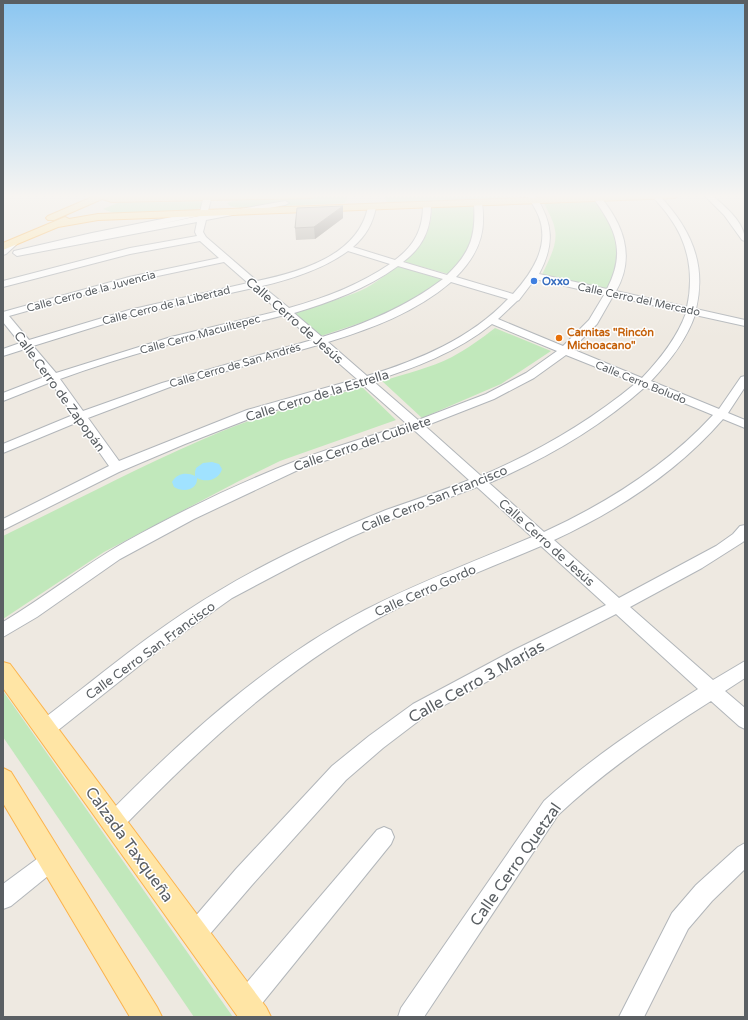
<svg xmlns="http://www.w3.org/2000/svg" width="748" height="1020" viewBox="0 0 748 1020" font-family="'Varela Round',sans-serif">
<style>
.green{fill:#c1e8bb}
.water{fill:#a0e2ff}
.lines{fill:none;stroke-linecap:round;stroke-linejoin:round}
.minor-casing{stroke:#b2b6ba;stroke-width:2}
.major-casing{stroke:#fcb34c;stroke-width:2}
.minor{fill:#fff;fill-rule:evenodd}
.major{fill:#ffe5a5;fill-rule:evenodd}
.wall{fill:#ada9a3}
.shaded-wall{fill:#8d8985}
.building{fill:#c9c4be;stroke:#8d8985}
.shop-dot{fill:#3f7fe0;stroke:#fff;stroke-width:1.5}
.food-dot{fill:#e8710a;stroke:#fff;stroke-width:1.5}
.labels{text-anchor:middle;stroke-width:3;stroke-linejoin:round;paint-order:stroke}
.far-shop-label{font-size:11px;font-weight:bold;fill:#366cbe;stroke:#fff;text-anchor:start}
.far-street-label{font-size:11px;fill:#5a5f63;stroke:#fff}
.far-food-label{font-size:11px;font-weight:bold;fill:#c56008;stroke:#fff;text-anchor:start}
.street-label{font-size:13px;fill:#5a5f63;stroke:#fff}
.near-street-label{font-size:16px;fill:#5a5f63;stroke:#fff}
</style>
<rect width="100%" height="100%" fill="#eee9e1"/>
<g class="green">
<path d="M339,195L347,196V200L344,203L239,208L230,206L227,203L239,199Z"/>
<path d="M384,195H525L529,200L428,204L387,202Z"/>
<path d="M197,199L204,205L194,212L116,214L103,209L122,201Z"/>
<path d="M596,201C621,236 624,249 608,289L542,275C548,261 558,245 555,230C554,221 548,212 544,203Z"/>
<path d="M477,206L478,240L452,275L404,262C421,247 432,231 432,207Z"/>
<path d="M398,266L444,280L399,310L321,336L292,311C313,306 335,301 355,293C371,287 384,276 398,266Z"/>
<path d="M495,328L551,351L501,384L422,418L382,381C405,374 430,368 452,357C467,349 482,338 495,328Z"/>
<path d="M362,387L396,420L280,461L239,481L104,552L3,619V536C75,501 146,463 220,432C265,413 315,401 362,387Z"/>
<path d="M3,691L233,1017H194L3,737Z"/>
</g>
<path class="water" d="M212,462L219,464L222,469C219,480 206,483 197,478C198,490 183,493 174,487L172,482C177,473 187,472 195,476V472L196,468L203,463Z"/>
<g class="lines">
<defs>
<g id="minor">
<path d="M204,195H212L207,215L285,201L289,203L285,205L206,220L203,232L206,237L257,281C300,272 358,256 368,207L372,205L376,207C373,223 366,236 353,247L395,260C415,245 423,229 423,205L427,203L431,205C431,229 423,247 403,262L447,275C471,252 476,235 474,203L478,201H481C483,206 483,212 483,217C484,241 473,260 456,277L513,294C532,273 550,246 539,217C536,209 531,202 527,195H535C553,223 555,244 539,274L607,289C627,250 615,228 591,195H599C623,224 636,256 616,291L687,307C694,276 689,244 670,218C665,210 658,203 652,196L659,195C690,228 707,263 696,309L745,320V326L695,315C686,341 669,362 651,381L719,409L741,377L745,376V387L728,413L745,420V428L723,419C677,472 617,511 554,540L619,598L716,546L733,534L740,526L745,525V540L743,542L702,568L630,607L713,680L745,661V678L725,691L745,708V729L739,726L711,701C657,735 605,771 558,815L424,1017H398L401,1008L544,801C591,758 644,723 698,689L616,614L526,660L425,716L383,748L346,780L252,885L203,942L195,945L187,942L184,934L187,926L236,869L332,766L369,736L413,704L514,650L606,605L541,546C485,570 428,591 375,620C278,674 198,750 121,829L114,832L107,829L104,822L107,815C184,737 267,661 365,610C419,582 476,561 532,537L477,487L395,518L351,537L300,562L232,598L159,650L52,735L45,738L38,735L36,729L38,723C97,678 154,629 217,592C270,560 329,533 386,510C414,500 442,491 469,480L414,430L298,470L194,519L120,559L37,617L3,637V622C45,597 83,566 125,542C181,511 241,482 301,459C336,446 372,436 407,424L363,385L262,414L185,444L119,472L3,530V519L109,466L78,422L3,453V444L73,415L51,382L3,401V393L47,376L25,349L3,356V349L20,343L3,322V312L129,277L219,258L200,241L130,254L3,287V281L130,248L197,236L195,232L197,222L17,256L13,253L14,251L92,233L197,212H200ZM197,216H199L156,225ZM348,251L390,264C359,285 325,298 289,308L262,286C292,279 323,269 348,251ZM224,262L248,283L129,310L29,340L9,316L134,281ZM398,266L443,279C406,307 365,324 322,337L294,313C331,302 366,289 398,266ZM535,279L604,295L589,320L563,346L498,319L517,301L519,300ZM451,282L508,299C470,339 419,360 367,376L328,342C371,329 416,312 451,282ZM253,288L279,311L171,337L56,373L33,346L136,314ZM613,296L686,313C677,338 660,359 642,378L572,349L597,324ZM285,315L312,340L162,383L83,411L60,379C134,352 209,334 285,315ZM492,324L557,351L526,373L486,394L418,420L373,381C415,368 457,352 492,324ZM318,345L357,379L247,410L119,461L88,418L170,387ZM566,355L636,383C589,422 537,452 481,476L425,426L494,399L534,378ZM645,387L713,415C666,466 607,503 544,532L489,483C545,459 599,428 645,387Z"/>
<path d="M704,195H712C725,207 745,222 745,241L742,240L724,215Z"/>
<path d="M14,239L17,240L18,242L17,244L6,254L3,255V247Z"/>
<path d="M384,827L391,830L394,837L391,844L255,1012L246,1015L237,1012L234,1003L237,994L377,830Z"/>
<path d="M745,843V869L712,901L688,929L644,1017H619L672,913L696,885L738,847Z"/>
<path d="M52,849L59,853L63,860L59,867L11,906L3,909V884L45,853Z"/>
</g>
<g id="major">
<path d="M97,195L113,196L316,195L311,198L112,202L102,199L54,220H48L46,218L48,216Z"/>
<path d="M607,195H680L675,198L98,220L58,227L3,250V243L65,217L69,219L98,214Z"/>
<path d="M3,662L10,664L266,1007L271,1017H238L3,688Z"/>
<path d="M3,768L11,772L157,1007L162,1017H130L3,803Z"/>
</g>
</defs>
<use href="#minor" class="minor-casing"/>
<use href="#major" class="major-casing"/>
<use href="#minor" class="minor"/>
<use href="#major" class="major"/>
</g>
<path class="wall" d="M343,218L315,239L296,240L295,228Z"/>
<path class="shaded-wall" d="M343,206V218L315,239L314,227Z"/>
<path class="building" d="M343,206L314,227L295,228L297,208Z"/>
<linearGradient id="sky" x2="0" y2="1"><stop stop-color="#8bc6f1"/><stop offset="0.58" stop-color="#f7f5f2"/><stop offset="1" stop-color="#f7f5f2" stop-opacity="0"/></linearGradient>
<rect width="748" height="338" fill="url(#sky)"/>
<circle class="shop-dot" cx="534" cy="281" r="4"/>
<circle class="food-dot" cx="559" cy="338" r="4"/>
<g class="labels">
<g class="far-shop-label">
<text x="542" y="285">Oxxo</text>
</g>
<g class="far-street-label">
<text transform="translate(91 291) rotate(-15)" y="4">Calle Cerro de la Juvencia</text>
<text transform="translate(639 299) rotate(12)" y="4">Calle Cerro del Mercado</text>
<text transform="translate(166 305) rotate(-14)" y="4">Calle Cerro de la Libertad</text>
<text transform="translate(200 334) rotate(-15)" y="4">Calle Cerro Macuiltepec</text>
<text transform="translate(235 365) rotate(-16)" y="4">Calle Cerro de San Andrés</text>
<text transform="translate(641 382) rotate(22)" y="4">Calle Cerro Boludo</text>
</g>
<g class="far-food-label">
<text x="567" y="336">Carnitas "Rincón<tspan x="567" dy="13">Michoacano"</tspan></text>
</g>
<g class="street-label">
<text transform="translate(295 320) rotate(41)" y="5">Calle Cerro de Jesús</text>
<text transform="translate(60 391) rotate(54)" y="5">Calle Cerro de Zapopán</text>
<text transform="translate(317 395) rotate(-17)" y="5">Calle Cerro de la Estrella</text>
<text transform="translate(362 443) rotate(-19)" y="5">Calle Cerro del Cubilete</text>
<text transform="translate(434 498) rotate(-22)" y="5">Calle Cerro San Francisco</text>
<text transform="translate(547 542) rotate(42)" y="5">Calle Cerro de Jesús</text>
<text transform="translate(425 590) rotate(-24)" y="5">Calle Cerro Gordo</text>
<text transform="translate(150 650) rotate(-36)" y="5">Calle Cerro San Francisco</text>
</g>
<g class="near-street-label">
<text transform="translate(476 681) rotate(-29)" y="6">Calle Cerro 3 Marías</text>
<text transform="translate(130 844) rotate(54)" y="6">Calzada Taxqueña</text>
<text transform="translate(515 864) rotate(-55)" y="6">Calle Cerro Quetzal</text>
</g>
</g>
<rect width="748" height="1020" fill="none" stroke="#5a5f63" stroke-width="8"/>
</svg>
